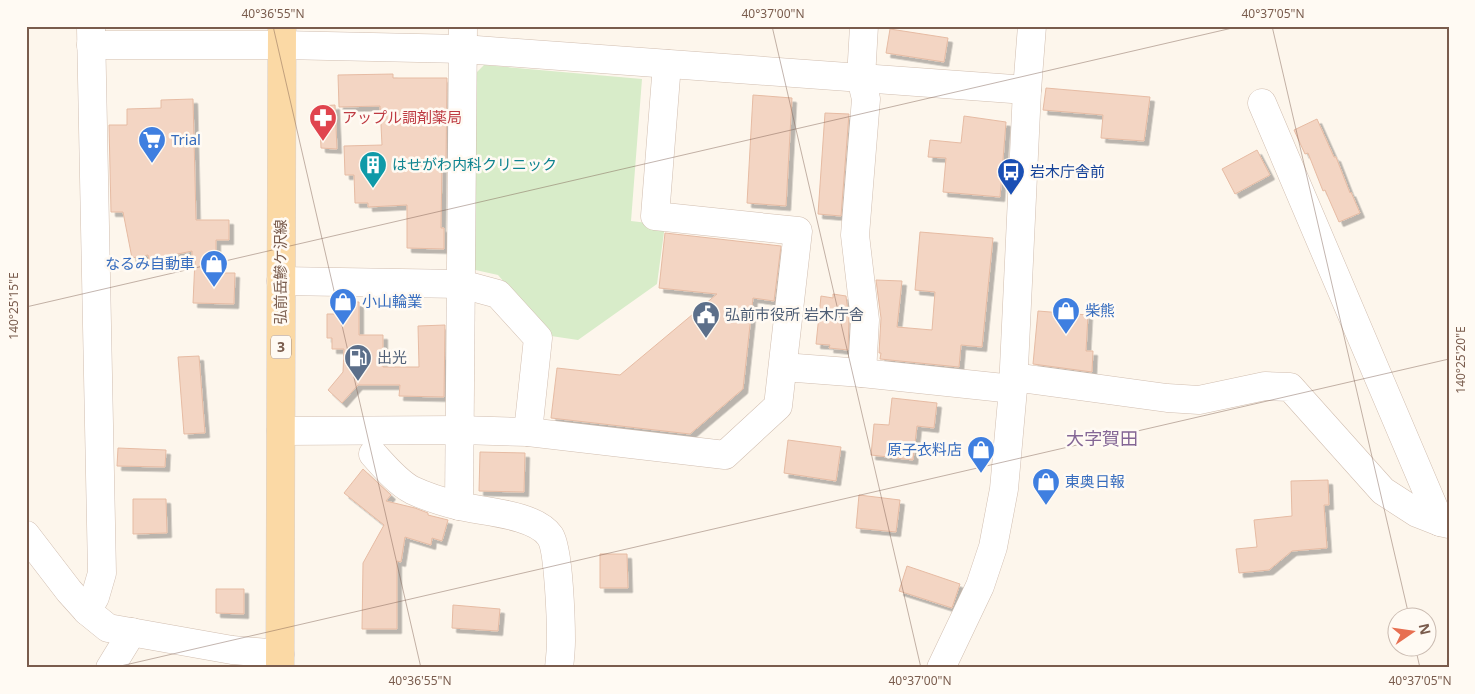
<svg xmlns="http://www.w3.org/2000/svg" width="1475" height="694" viewBox="0 0 1475 694" font-family="'Noto Sans','Noto Sans JP',sans-serif">
<style>
.green{fill:#d8ecc9}
.building{fill:#f3d5c3;stroke:#e6bba3;filter:url(#shadow)}
.lines{fill:none;stroke-linecap:round;stroke-linejoin:round}
.minor-casing{stroke:#d1beb0;stroke-width:29}
.major-casing{stroke:#dad1cd;stroke-width:29}
.minor{stroke:#fff;stroke-width:28}
.major{stroke:#fbd9a5;stroke-width:28}
.ticks{fill:none;stroke:#7a5c4d;stroke-width:1;stroke-opacity:0.45}
.labels{text-anchor:middle;stroke-width:5;stroke-linejoin:round;paint-order:stroke}
.shield{fill:#fffaf3;stroke:#a28b7f;stroke-width:1}
.shield-label{font-size:14px;font-weight:bold;fill:#7a5c4d}
.health-label{font-size:15px;fill:#be3a42;stroke:#fffaf3;text-anchor:start}
.shop-label{font-size:15px;fill:#366cbe;stroke:#fffaf3;text-anchor:start}
.culture-label{font-size:15px;fill:#0d838f;stroke:#fffaf3;text-anchor:start}
.transit-label{font-size:15px;fill:#164399;stroke:#fffaf3;text-anchor:start}
.street-label{font-size:15px;fill:#7a5c4d;stroke:#fffaf3}
.service-label{font-size:15px;fill:#4e5e75;stroke:#fffaf3;text-anchor:start}
.quarter-label{font-size:18px;fill:#846695;stroke:#fffaf3}
.neatline{fill:none;stroke:#7a5c4d;stroke-width:2}
.ticks-label{font-size:12px;text-anchor:middle;fill:#7a5c4d}
</style>
<defs>
<filter id="shadow"><feDropShadow dx="4.5" dy="4.5" stdDeviation="0" flood-color="#0004"/></filter>
</defs>
<rect width="100%" height="100%" fill="#fdf6ec"/>
<path class="green" d="M484,65L642,79L631,221L665,225L657,284L578,340L551,336L498,275L471,269L474,75Z"/>
<g class="building">
<path d="M890,29L948,38L944,62L886,53Z"/>
<path d="M393,74V78H447L446,161H442L441,228H444V249L407,248V205L368,207V203H355L354,175H345L344,146L382,145L380,106L339,107L338,75Z"/>
<path d="M1046,88L1150,97L1144,141L1101,138L1103,115L1043,110Z"/>
<path d="M753,95L792,98L786,206L747,203Z"/>
<path d="M193,99L196,220H229V240H216V273H235L234,304L193,303L195,259H192V251L149,260L148,255L132,258L123,212H111L109,125H127V109L161,108V100Z"/>
<path d="M335,105L337,149L321,148L319,106Z"/>
<path d="M825,113L849,114L841,216L818,214Z"/>
<path d="M964,116L1006,122L1000,197L943,192L946,158L928,157L930,140L961,143Z"/>
<path d="M1317,119L1334,157H1336L1350,193L1351,192L1360,213L1339,222L1325,190L1323,191L1308,153L1305,154L1294,130Z"/>
<path d="M1257,150L1270,175L1235,194L1222,169Z"/>
<path d="M920,232L993,238L982,347L961,345L959,367L880,359L881,353H879L881,318L876,280L902,281L897,327L932,330L935,292L915,290Z"/>
<path d="M665,233L781,246L774,301L753,298L743,389L690,434L551,418L557,368L620,375L717,294L659,288Z"/>
<path d="M833,294L846,296L849,320L848,350L829,348L830,345L816,344L821,296L833,298Z"/>
<path d="M344,302H359V335H383V367H419L418,326L445,325L444,397L399,396L400,385H358L342,403L328,390L343,372L344,349H332V338H327V314H344Z"/>
<path d="M1038,311L1088,315L1086,351H1093L1092,372L1033,364Z"/>
<path d="M199,356L205,433L184,434L178,357Z"/>
<path d="M892,398L937,403L934,428L917,426L913,460L871,455L874,424L889,425Z"/>
<path d="M788,440L841,447L836,481L784,473Z"/>
<path d="M118,448L166,450L165,467L117,466Z"/>
<path d="M480,452L525,453L524,492L479,491Z"/>
<path d="M363,469L391,495L386,501L415,508L428,513V515L448,520L442,541L432,538L431,545L405,537L401,562L397,561V629H362L363,563L384,525L344,493Z"/>
<path d="M1328,480L1329,505H1324L1327,548L1292,551L1269,570L1239,573L1236,549L1257,547L1254,520L1292,516L1291,481Z"/>
<path d="M859,495L900,500L896,532L856,528Z"/>
<path d="M133,499H166L167,533L133,534Z"/>
<path d="M600,554H627L628,588H600Z"/>
<path d="M907,566L960,584L952,608L899,591Z"/>
<path d="M216,589H244V614L216,613Z"/>
<path d="M453,605L500,609L498,631L452,628Z"/>
</g>
<g class="lines">
<defs>
<g id="minor">
<path d="M91,45H282L463,49L1027,90"/>
<path d="M1262,103L1440,522"/>
<path d="M281,281L461,284L498,294L538,338L528,432"/>
<path d="M783,367L862,373L1013,389"/>
<path d="M862,373L865,320L855,235L866,99L861,78L864,26"/>
<path d="M1014,377L1167,398L1199,400L1265,386L1290,387L1383,491L1417,513L1440,522L1449,524"/>
<path d="M281,431L460,430L528,432L725,455L778,406L798,231L655,216L667,64"/>
<path d="M373,454C384,466 397,482 412,490C427,497 443,502 459,506C484,512 535,514 550,536C559,549 561,622 561,641C561,650 560,659 559,668"/>
<path d="M459,506L463,26"/>
<path d="M26,535L69,591L87,611L108,628L232,650L280,654"/>
<path d="M87,611L95,597L102,573L91,28"/>
<path d="M110,668L132,632"/>
<path d="M941,668L980,586L993,547L1004,489L1013,389L1027,90L1032,26"/>
</g>
<path id="major" d="M280,668L282,26"/>
</defs>
<use href="#minor" class="minor-casing"/>
<use href="#major" class="major-casing"/>
<use href="#minor" class="minor"/>
<use href="#major" class="major"/>
</g>
<path class="ticks" d="M273,26L421,668M772,26L921,668M1272,26L1409,616M26,307L1241,26M1415,646L1420,668M112,668L1449,359"/>
<defs>
<symbol id="pharmacy-pin" viewBox="-11 -11 22 30"><path d="M0 17L-7.5 6A9.5 9.5 0 1 1 7.5 6Z" fill="#e0444e" stroke="#fffaf3"/><path d="M-2-6h4v4h4v4h-4v4h-4v-4h-4v-4h4Z" fill="#fff"/></symbol>
<symbol id="supermarket-pin" viewBox="-11 -11 22 30"><path d="M0 17L-7.5 6A9.5 9.5 0 1 1 7.5 6Z" fill="#3f7fe0" stroke="#fffaf3"/><path d="M-6-5.5h2.5l.6 2H6L4.5 2H-2.5L-4.4-4H-6ZM-1.5 3.2a1.3 1.3 0 1 0 .1 0ZM3 3.2a1.3 1.3 0 1 0 .1 0Z" fill="#fff"/></symbol>
<symbol id="building-pin" viewBox="-11 -11 22 30"><path d="M0 17L-7.5 6A9.5 9.5 0 1 1 7.5 6Z" fill="#0f9aa8" stroke="#fffaf3"/><path d="M-4-6H4V6H1V3H-1V6H-4ZM-2.5-4.3h1.7v1.8h-1.7ZM.8-4.3h1.7v1.8H.8ZM-2.5-1h1.7V.8h-1.7ZM.8-1h1.7V.8H.8Z" fill="#fff"/></symbol>
<symbol id="bus-pin" viewBox="-11 -11 22 30"><path d="M0 17L-7.5 6A9.5 9.5 0 1 1 7.5 6Z" fill="#1a4fb4" stroke="#fffaf3"/><path d="M-5-6H5V4H4V6H2V4H-2V6H-4V4H-5ZM-3.5-4V0h7V-4ZM-3.5 1.2v1.5H-2V1.2ZM2 1.2v1.5H3.5V1.2Z" fill="#fff"/></symbol>
<symbol id="shop-pin" viewBox="-11 -11 22 30"><path d="M0 17L-7.5 6A9.5 9.5 0 1 1 7.5 6Z" fill="#3f7fe0" stroke="#fffaf3"/><path d="M-5-2.5h2.3a2.7 3.5 0 0 1 5.4 0H5L5.5 6h-11ZM-1.5-2.5h3a1.5 2.3 0 0 0-3 0Z" fill="#fff"/></symbol>
<symbol id="civic-pin" viewBox="-11 -11 22 30"><path d="M0 17L-7.5 6A9.5 9.5 0 1 1 7.5 6Z" fill="#5c6f8a" stroke="#fffaf3"/><path d="M-.6-6.5H3V-4.5H.6V-3L4-1V1h2V6H-6V1h2V-1L-.6-3ZM-1.2 2.5V6h2.4V2.5Z" fill="#fff"/></symbol>
<symbol id="fuel-pin" viewBox="-11 -11 22 30"><path d="M0 17L-7.5 6A9.5 9.5 0 1 1 7.5 6Z" fill="#5c6f8a" stroke="#fffaf3"/><path d="M-5.5-6h7V0h2V4h1.3V-2.5L3-4.5l.8-.8L6-3V5H2.5V1h-1V6h-7ZM-4.2-4.7v3.2H.2V-4.7Z" fill="#fff"/></symbol>
</defs>
<g fill-rule="evenodd">
<use href="#pharmacy-pin" x="307" y="102" width="32" height="43"/>
<use href="#supermarket-pin" x="136" y="124" width="32" height="43"/>
<use href="#building-pin" x="357" y="149" width="32" height="43"/>
<use href="#bus-pin" x="995" y="156" width="32" height="43"/>
<use href="#shop-pin" x="198" y="248" width="32" height="43"/>
<use href="#shop-pin" x="327" y="286" width="32" height="43"/>
<use href="#shop-pin" x="1050" y="295" width="32" height="43"/>
<use href="#civic-pin" x="690" y="299" width="32" height="43"/>
<use href="#fuel-pin" x="342" y="342" width="32" height="43"/>
<use href="#shop-pin" x="965" y="434" width="32" height="43"/>
<use href="#shop-pin" x="1030" y="466" width="32" height="43"/>
</g>
<g class="labels">
<rect class="shield" x="271" y="335.5" width="20" height="23" rx="4"/>
<g class="shield-label">
<text x="281" y="352">3</text>
</g>
<g class="health-label">
<text x="342" y="123">アップル調剤薬局</text>
</g>
<g class="shop-label">
<text x="171" y="145">Trial</text>
<text x="195" y="269" text-anchor="end">なるみ自動車</text>
<text x="362" y="307">小山輪業</text>
<text x="1085" y="316">柴熊</text>
<text x="962" y="455" text-anchor="end">原子衣料店</text>
<text x="1065" y="487">東奥日報</text>
</g>
<g class="culture-label">
<text x="392" y="170">はせがわ内科クリニック</text>
</g>
<g class="transit-label">
<text x="1030" y="177">岩木庁舎前</text>
</g>
<g class="street-label">
<text transform="translate(281 272) rotate(-90)" y="5">弘前岳鰺ケ沢線</text>
</g>
<g class="service-label">
<text x="725" y="320">弘前市役所 岩木庁舎</text>
<text x="377" y="363">出光</text>
</g>
<g class="quarter-label">
<text x="1102" y="445">大字賀田</text>
</g>
</g>
<rect width="1475" height="694" fill="none" stroke="#fffaf3" stroke-width="55"/>
<g transform="translate(1412 632) rotate(77)"><circle r="24" fill="#fffaf3" stroke="#cabbb1"/>
<path d="M0-4L9 19L0 12L-9 19Z" fill="#e76f51"/>
<text y="-8" font-size="14" font-weight="bold" text-anchor="middle" fill="#7a5c4d">N</text>
</g>
<rect x="28" y="28" width="1420" height="638" class="neatline"/>
<g class="ticks-label">
<text x="273" y="18">40°36'55"N</text>
<text x="773" y="18">40°37'00"N</text>
<text x="1273" y="18">40°37'05"N</text>
<text transform="translate(14 306) rotate(-90)" y="4">140°25'15"E</text>
<text transform="translate(1461 360) rotate(-90)" y="4">140°25'20"E</text>
<text x="420" y="685">40°36'55"N</text>
<text x="920" y="685">40°37'00"N</text>
<text x="1420" y="685">40°37'05"N</text>
</g>
</svg>
